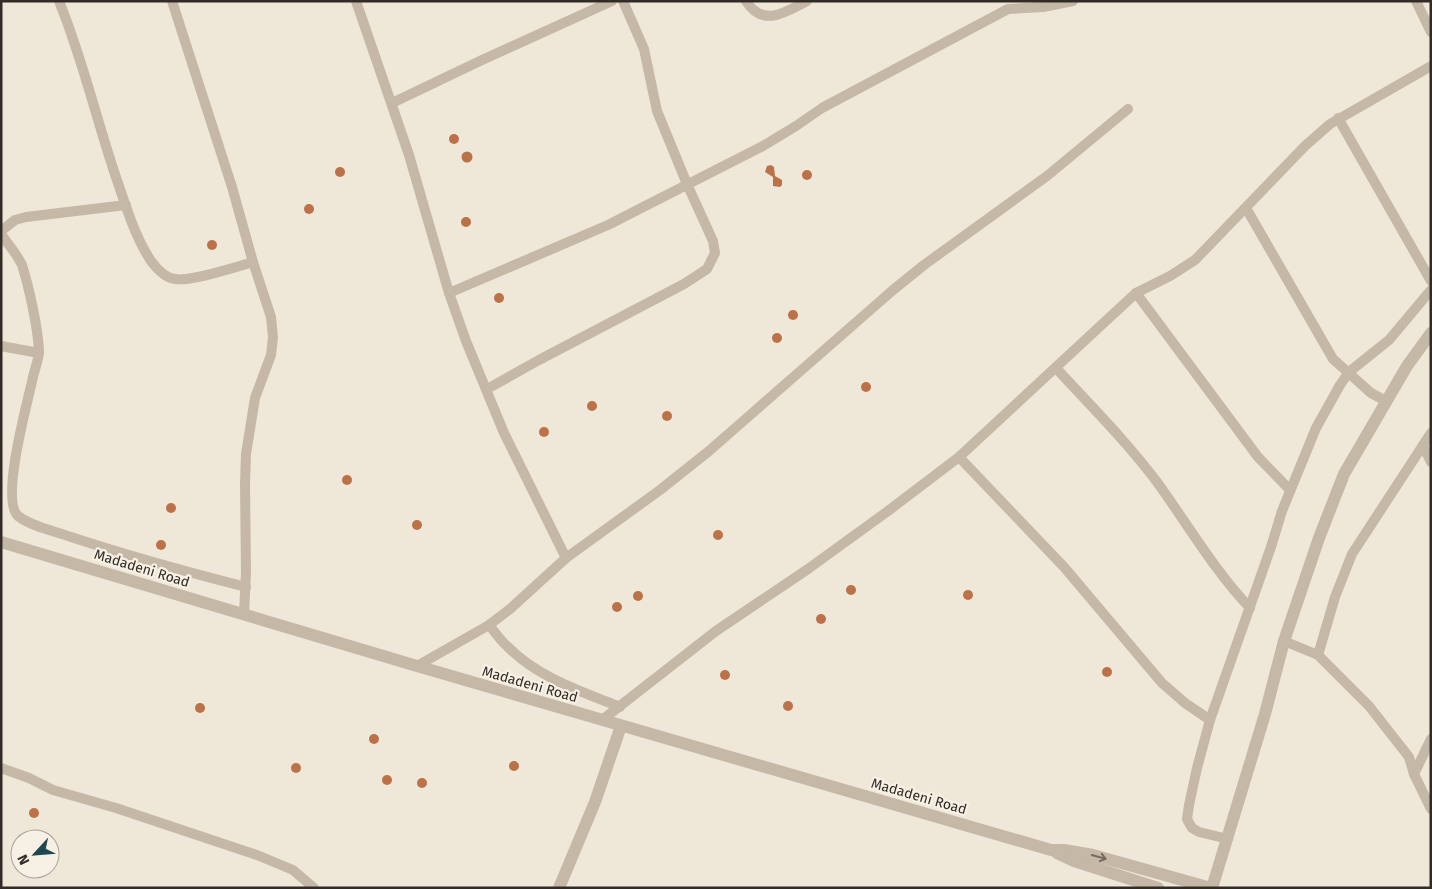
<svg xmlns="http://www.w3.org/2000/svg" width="1432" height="889" viewBox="0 0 1432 889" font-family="'Fira Sans',sans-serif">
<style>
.building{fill:#bc7249}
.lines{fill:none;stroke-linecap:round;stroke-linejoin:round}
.minor{stroke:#c5b8a6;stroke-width:10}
.tertiary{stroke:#c5b8a6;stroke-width:12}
.oneway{stroke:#746a60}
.labels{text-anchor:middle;stroke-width:4.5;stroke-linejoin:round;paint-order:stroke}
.street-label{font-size:14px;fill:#322b26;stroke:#f7f0e4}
</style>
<rect width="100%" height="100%" fill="#efe7d8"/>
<g class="building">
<circle cx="454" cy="139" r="5"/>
<circle cx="467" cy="157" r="5.5"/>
<path d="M771,165L774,167L775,176L782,180V185L780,187L773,186V177L765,172L767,166Z"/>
<circle cx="340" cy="172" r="5"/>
<circle cx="807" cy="175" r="5"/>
<circle cx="309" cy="209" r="5"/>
<circle cx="466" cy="222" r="5"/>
<circle cx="212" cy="245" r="5"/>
<circle cx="499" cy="298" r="5"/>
<circle cx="793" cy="315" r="5"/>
<circle cx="777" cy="338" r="5"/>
<circle cx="866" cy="387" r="5"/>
<circle cx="592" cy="406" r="5"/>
<circle cx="667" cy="416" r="5"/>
<circle cx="544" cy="432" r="5"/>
<circle cx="347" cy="480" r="5"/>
<circle cx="171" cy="508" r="5"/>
<circle cx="417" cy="525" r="5"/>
<circle cx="718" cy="535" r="5"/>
<circle cx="161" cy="545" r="5"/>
<circle cx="851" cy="590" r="5"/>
<circle cx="968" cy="595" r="5"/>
<circle cx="638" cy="596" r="5"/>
<circle cx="617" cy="607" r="5"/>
<circle cx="821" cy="619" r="5"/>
<circle cx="1107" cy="672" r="5"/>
<circle cx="725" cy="675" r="5"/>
<circle cx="788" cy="706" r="5"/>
<circle cx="200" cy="708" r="5"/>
<circle cx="374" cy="739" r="5"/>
<circle cx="514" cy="766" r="5"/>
<circle cx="296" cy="768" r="5"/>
<circle cx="387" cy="780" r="5"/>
<circle cx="422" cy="783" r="5"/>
<circle cx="34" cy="813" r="5"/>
</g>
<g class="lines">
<g class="minor">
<path d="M59,1C84,62 98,127 120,189C128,213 137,240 151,261C157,269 166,278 175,279C189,282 236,267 253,262"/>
<path d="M172,1L232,187L253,262L271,317L273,337L271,355L255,398L246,454L245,484L246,572L244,614"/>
<path d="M356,1L409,155L449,293L466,341L504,433L566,558"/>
<path d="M746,1C763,28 786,12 807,1"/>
<path d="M1416,1L1431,32"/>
<path d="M392,103L482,60L612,1"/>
<path d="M1338,118L1431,281"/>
<path d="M1246,208L1333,359L1371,393L1386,401"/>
<path d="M1,231L15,220L26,217L126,205"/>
<path d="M1,234C8,244 17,254 22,265C29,287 38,328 39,351C39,359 35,368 33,377C28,401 0,500 18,516C32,527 55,531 71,537C129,556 187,572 246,587"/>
<path d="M449,293L608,225L763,146L796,126L822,108L1008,9L1043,7L1073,1"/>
<path d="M1136,293L1258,457L1290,490"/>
<path d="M1,346L39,353"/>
<path d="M1056,368C1090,405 1127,442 1157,482C1188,525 1214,570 1250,608"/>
<path d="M487,389L539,360L684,284L707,269L715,253L713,241L687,184L657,111L644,49L623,1"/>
<path d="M1423,445L1431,462"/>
<path d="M959,457L1064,567L1162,683L1185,703L1210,720"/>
<path d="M489,625C495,632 500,640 507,646C537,677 580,691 620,707"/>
<path d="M1284,641L1318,655L1369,706L1409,757L1414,774L1431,809"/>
<path d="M1318,655L1335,597L1352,554L1431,433"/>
<path d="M417,666L489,625L510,609L566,558L660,490L709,451L893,290L924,265L1047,176L1128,109"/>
<path d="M602,720L716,631L808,569L888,511L959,457L1136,293L1170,276L1195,260L1305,146L1330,124L1431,66"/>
<path d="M1,768L29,778L53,790L116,808L257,855L293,870L314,888"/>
<path d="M1414,774L1431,739"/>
<path d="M1228,839L1199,832L1192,828L1187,819L1189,805L1197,768L1210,720L1271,547L1282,511L1316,428L1340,385L1349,372L1389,340L1431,290"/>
</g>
<g class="tertiary">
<path d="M1,542L417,666L1051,850H1064L1093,855L1211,888"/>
<path d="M1057,853L1074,861L1158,888"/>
<path d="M559,888L595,802L621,726"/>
<path d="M1212,888L1265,714L1284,641L1319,538L1344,474L1407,366L1431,333"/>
</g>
</g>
<defs><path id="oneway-shaft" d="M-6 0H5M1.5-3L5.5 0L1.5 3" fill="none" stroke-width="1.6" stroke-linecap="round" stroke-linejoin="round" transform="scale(1.25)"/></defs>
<use class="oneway" href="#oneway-shaft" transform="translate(1099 857) rotate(15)"/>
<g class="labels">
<g class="street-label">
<text transform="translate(142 568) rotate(17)" y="5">Madadeni Road</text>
<text transform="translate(530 684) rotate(16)" y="5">Madadeni Road</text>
<text transform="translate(919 796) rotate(16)" y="5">Madadeni Road</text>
</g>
</g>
<rect width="1432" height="889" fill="none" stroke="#322b26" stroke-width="5"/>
<g transform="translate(35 854) rotate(244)"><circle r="24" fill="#f7f0e4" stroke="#a8a198"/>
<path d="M0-4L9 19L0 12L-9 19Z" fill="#1f4750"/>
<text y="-8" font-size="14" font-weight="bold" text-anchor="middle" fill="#322b26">N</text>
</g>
</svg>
